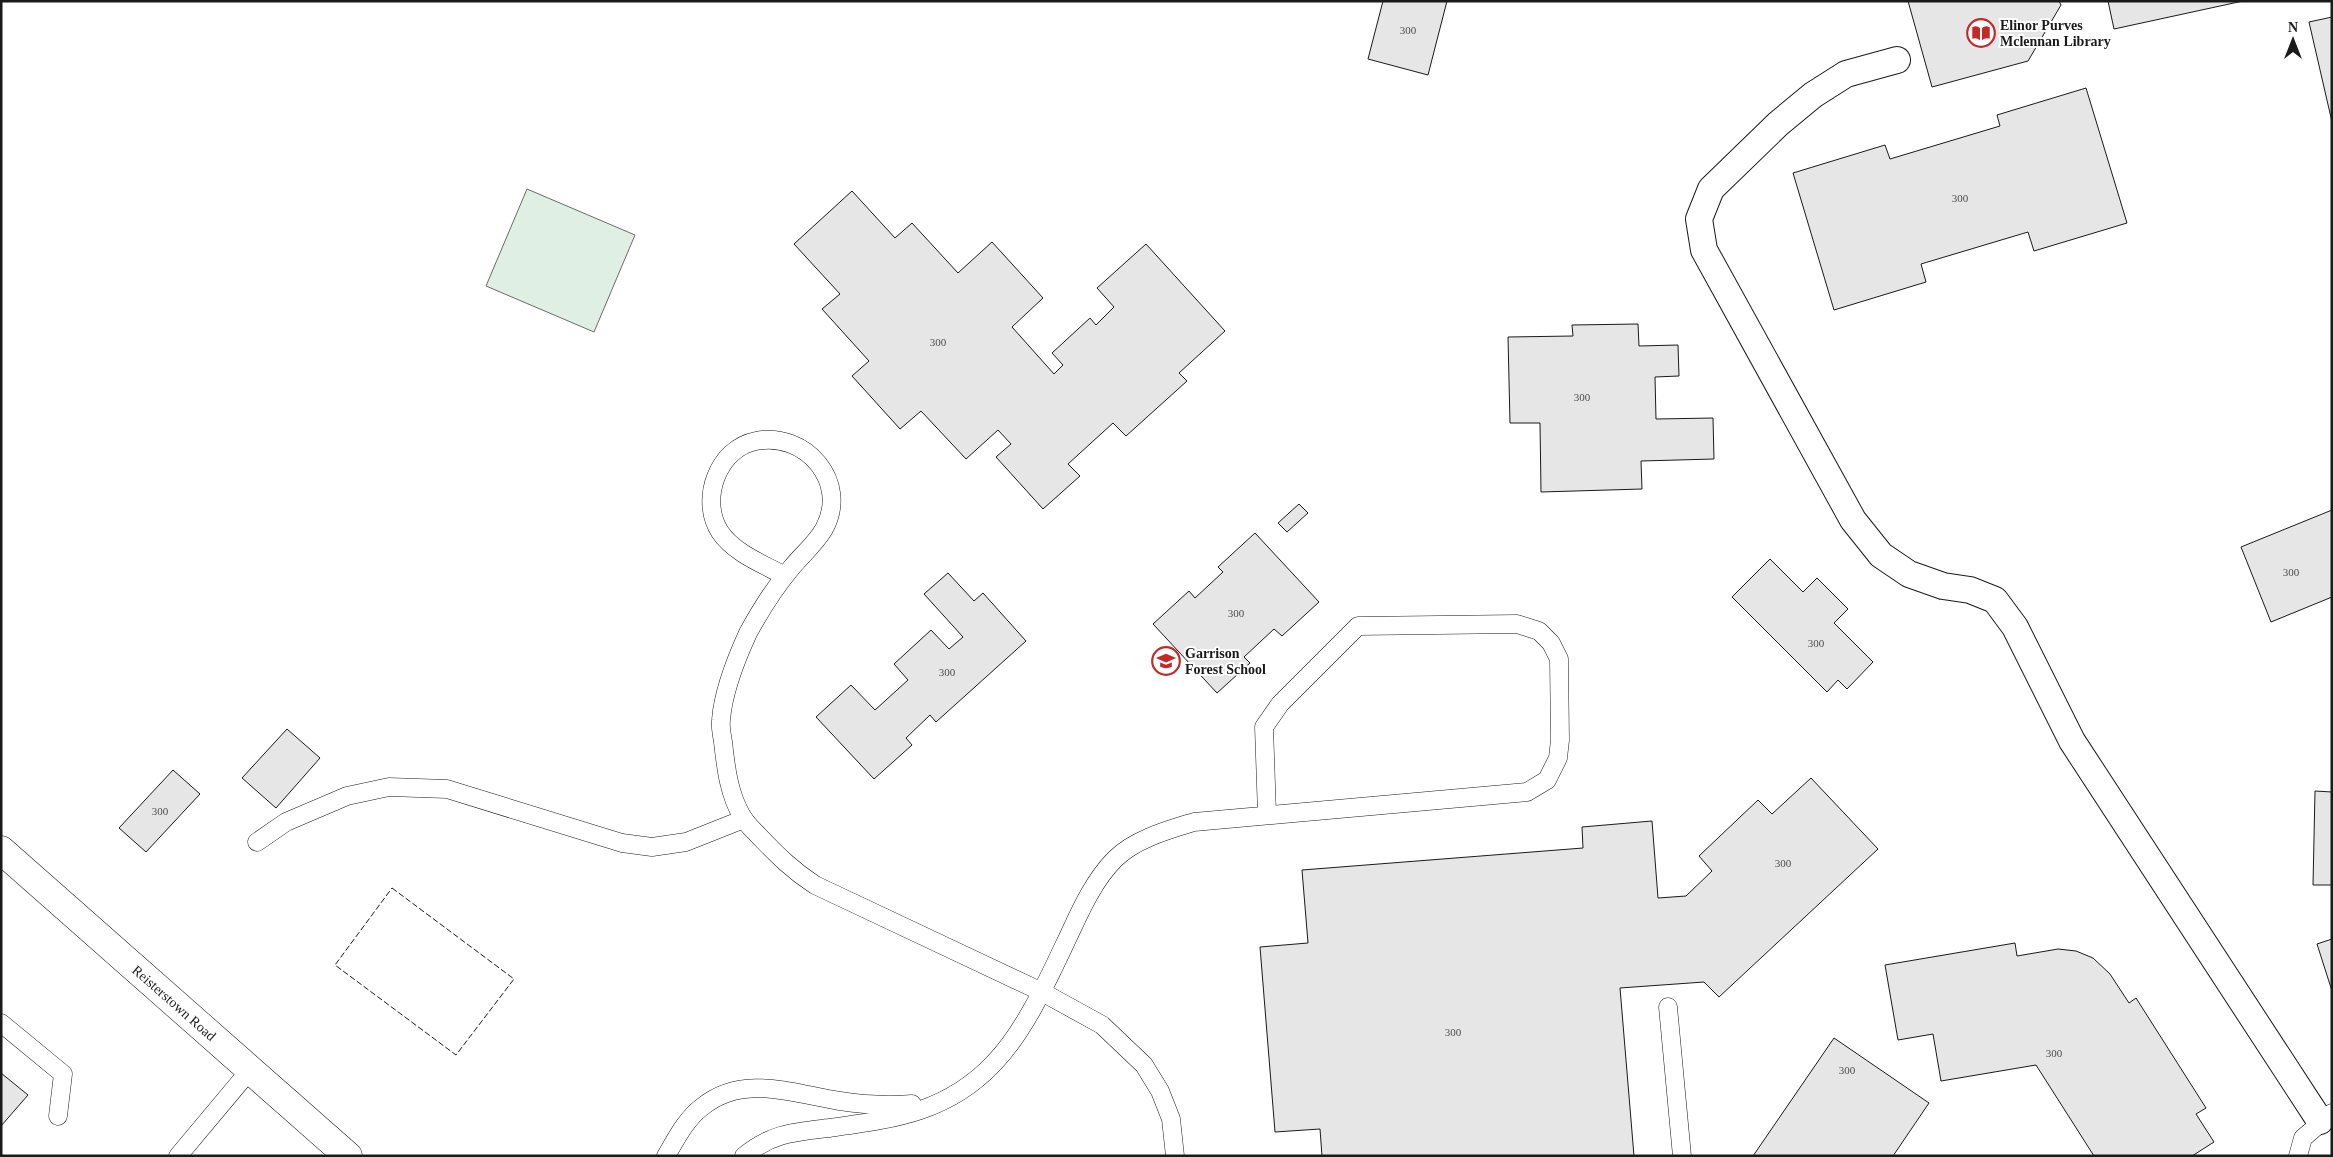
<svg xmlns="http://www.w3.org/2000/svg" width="2333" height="1157" viewBox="0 0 2333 1157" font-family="'Times New Roman',serif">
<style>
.green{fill:#e0efe3;stroke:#6a6a6a}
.building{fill:#e6e6e6;stroke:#1a1a1a}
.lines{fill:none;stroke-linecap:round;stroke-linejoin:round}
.service-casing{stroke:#1a1a1a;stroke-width:19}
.pedestrian-casing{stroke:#1a1a1a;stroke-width:28}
.primary-casing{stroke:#1a1a1a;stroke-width:29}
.service{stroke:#fff;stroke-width:18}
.pedestrian{stroke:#fff;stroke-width:26}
.primary{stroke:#fff;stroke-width:28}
.fence{stroke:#1a1a1a;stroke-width:1;stroke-dasharray:6 2.5;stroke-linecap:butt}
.labels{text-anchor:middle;stroke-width:4;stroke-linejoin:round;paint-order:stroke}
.number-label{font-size:11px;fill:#4d4d4d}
.poi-label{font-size:14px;font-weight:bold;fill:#1a1a1a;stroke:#fff;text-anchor:start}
.street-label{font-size:14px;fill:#1a1a1a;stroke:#fff}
</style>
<rect width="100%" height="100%" fill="#fff"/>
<path class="green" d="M527,189L635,235L594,332L486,286Z"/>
<g class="building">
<path d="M1383,1H1447L1428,75L1368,59Z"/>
<path d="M1908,1H2059L2061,5L2028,61L1932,87Z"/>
<path d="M2108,1H2243L2114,29Z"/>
<path d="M2332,17V122L2309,22Z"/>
<path d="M2086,88L2127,223L2034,251L2028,232L1921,264L1926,282L1834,310L1793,173L1885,145L1890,159L2000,126L1997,115Z"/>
<path d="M852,191L895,238L912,223L958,273L992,242L1043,298L1012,327L1054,374L1063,365L1052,353L1090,318L1096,325L1114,307L1097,288L1146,244L1225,331L1179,373L1187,381L1126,436L1113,423L1068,464L1080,476L1043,509L996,457L1011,444L998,430L966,459L921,411L900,429L852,376L869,361L822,309L840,294L794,244Z"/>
<path d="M1638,324L1639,346L1678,345L1679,376L1655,377L1656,419L1713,418L1714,459L1641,461L1642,489L1541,492L1540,423H1510L1508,337L1573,336L1572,325Z"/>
<path d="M1299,504L1308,513L1287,532L1278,523Z"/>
<path d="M2332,510V597L2271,622L2241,547Z"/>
<path d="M1255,533L1319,602L1282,636L1274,629L1244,657L1250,663L1217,693L1153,624L1189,591L1195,598L1223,572L1218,567Z"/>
<path d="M1770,559L1803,592L1817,578L1848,609L1834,623L1873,662L1847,689L1838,680L1827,692L1732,597Z"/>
<path d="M948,573L974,601L983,593L1026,641L936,722L930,715L906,738L912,745L874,779L816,717L851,685L875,710L908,680L894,664L931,630L949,649L963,637L924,594Z"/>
<path d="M287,729L320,758L276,808L242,778Z"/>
<path d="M173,770L200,794L146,852L119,828Z"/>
<path d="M1811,778L1878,849L1719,997L1704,982L1620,988L1634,1156H1322L1320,1129L1275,1132L1260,947L1308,943L1302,870L1583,848L1582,827L1652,821L1658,898L1686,896L1712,871L1699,856L1758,800L1772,814Z"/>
<path d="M2315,791L2332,792V885H2313Z"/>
<path d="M2332,939V991L2317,944Z"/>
<path d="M2015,943L2017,956L2058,949L2076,951L2093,958L2110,974L2129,1003L2136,998L2206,1108L2196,1114L2214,1142L2192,1156H2094L2036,1065L1941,1081L1933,1034L1898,1040L1885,965Z"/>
<path d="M1834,1038L1929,1103L1893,1156H1753Z"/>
<path d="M1,1073L28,1095L1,1126Z"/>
</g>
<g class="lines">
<defs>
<g id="service">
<path d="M785,576C763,564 734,553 720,532C699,500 718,448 756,441C805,431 850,482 824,529C816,543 802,555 792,567C776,586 760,611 748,633C737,657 723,693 721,720C720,727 722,735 723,742C726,769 729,795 743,818C747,824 753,830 758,835C777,855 792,870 815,885L1042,992L1102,1025L1144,1065L1160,1091L1171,1119L1175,1156"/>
<path d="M257,842L286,822L347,796L389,787L447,789L622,843L652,847L686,842L744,819"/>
<path d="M1668,1007L1682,1156"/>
<path d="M1,1023L63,1074L58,1116"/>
<path d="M178,1156L250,1070"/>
<path d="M666,1156C676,1139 686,1119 702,1107C743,1073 794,1094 840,1101C865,1105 888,1106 912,1104"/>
<path d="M744,1156C772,1133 795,1132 829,1128C893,1119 947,1113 994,1063C1026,1030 1050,975 1070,933C1082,907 1095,879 1115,859C1135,839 1168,830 1194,822L1527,792L1547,780L1558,758L1560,740L1559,659L1551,643L1539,631L1517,624L1358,626L1280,704L1264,727L1267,814"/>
<path d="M2298,1156L2303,1138L2332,1113"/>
</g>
<path id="pedestrian" d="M1897,60L1846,74L1813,95L1778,124L1711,189L1699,219L1704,250L1853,520L1881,555L1909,574L1943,586L1970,590L1995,600L2015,627L2072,741L2320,1121"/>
<g id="primary">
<path id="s1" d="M1,850L348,1156"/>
</g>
</defs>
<use href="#service" class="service-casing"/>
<use href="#pedestrian" class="pedestrian-casing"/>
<use href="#primary" class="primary-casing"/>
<use href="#service" class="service"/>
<use href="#pedestrian" class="pedestrian"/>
<use href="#primary" class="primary"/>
<path class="fence" d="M392,888L514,979L456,1055L335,965Z"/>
</g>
<defs>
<symbol id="library-ring" viewBox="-11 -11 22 22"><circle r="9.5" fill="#fff" stroke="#c62828" stroke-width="1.5"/><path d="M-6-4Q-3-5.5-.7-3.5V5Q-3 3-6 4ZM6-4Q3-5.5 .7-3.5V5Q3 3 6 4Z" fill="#c62828"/></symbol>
<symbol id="school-ring" viewBox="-11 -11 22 22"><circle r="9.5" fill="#fff" stroke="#c62828" stroke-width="1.5"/><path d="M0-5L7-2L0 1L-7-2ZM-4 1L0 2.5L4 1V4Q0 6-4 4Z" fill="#c62828"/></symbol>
</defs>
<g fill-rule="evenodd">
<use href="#library-ring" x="1965" y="17" width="32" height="32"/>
<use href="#school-ring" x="1150" y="645" width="32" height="32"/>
</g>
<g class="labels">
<g class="number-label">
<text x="1408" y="34">300</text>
<text x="1960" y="202">300</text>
<text x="938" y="346">300</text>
<text x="1582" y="401">300</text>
<text x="2291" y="576">300</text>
<text x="1236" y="617">300</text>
<text x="1816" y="647">300</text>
<text x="947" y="676">300</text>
<text x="160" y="815">300</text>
<text x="1783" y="867">300</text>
<text x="1453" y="1036">300</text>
<text x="2054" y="1057">300</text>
<text x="1847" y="1074">300</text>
</g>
<g class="poi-label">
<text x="2000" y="30">Elinor Purves<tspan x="2000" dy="16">Mclennan Library</tspan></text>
<text x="1185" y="658">Garrison<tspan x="1185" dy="16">Forest School</tspan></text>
</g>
<g class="street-label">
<text dy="5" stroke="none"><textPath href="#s1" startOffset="231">Reisterstown Road</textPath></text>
</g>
</g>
<rect width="2333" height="1157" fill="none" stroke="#1a1a1a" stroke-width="5"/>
<g transform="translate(2293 40)" stroke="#ffffff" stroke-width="4" paint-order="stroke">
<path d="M0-4L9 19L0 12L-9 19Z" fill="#1a1a1a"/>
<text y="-8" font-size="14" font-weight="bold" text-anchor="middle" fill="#1a1a1a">N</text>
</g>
</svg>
